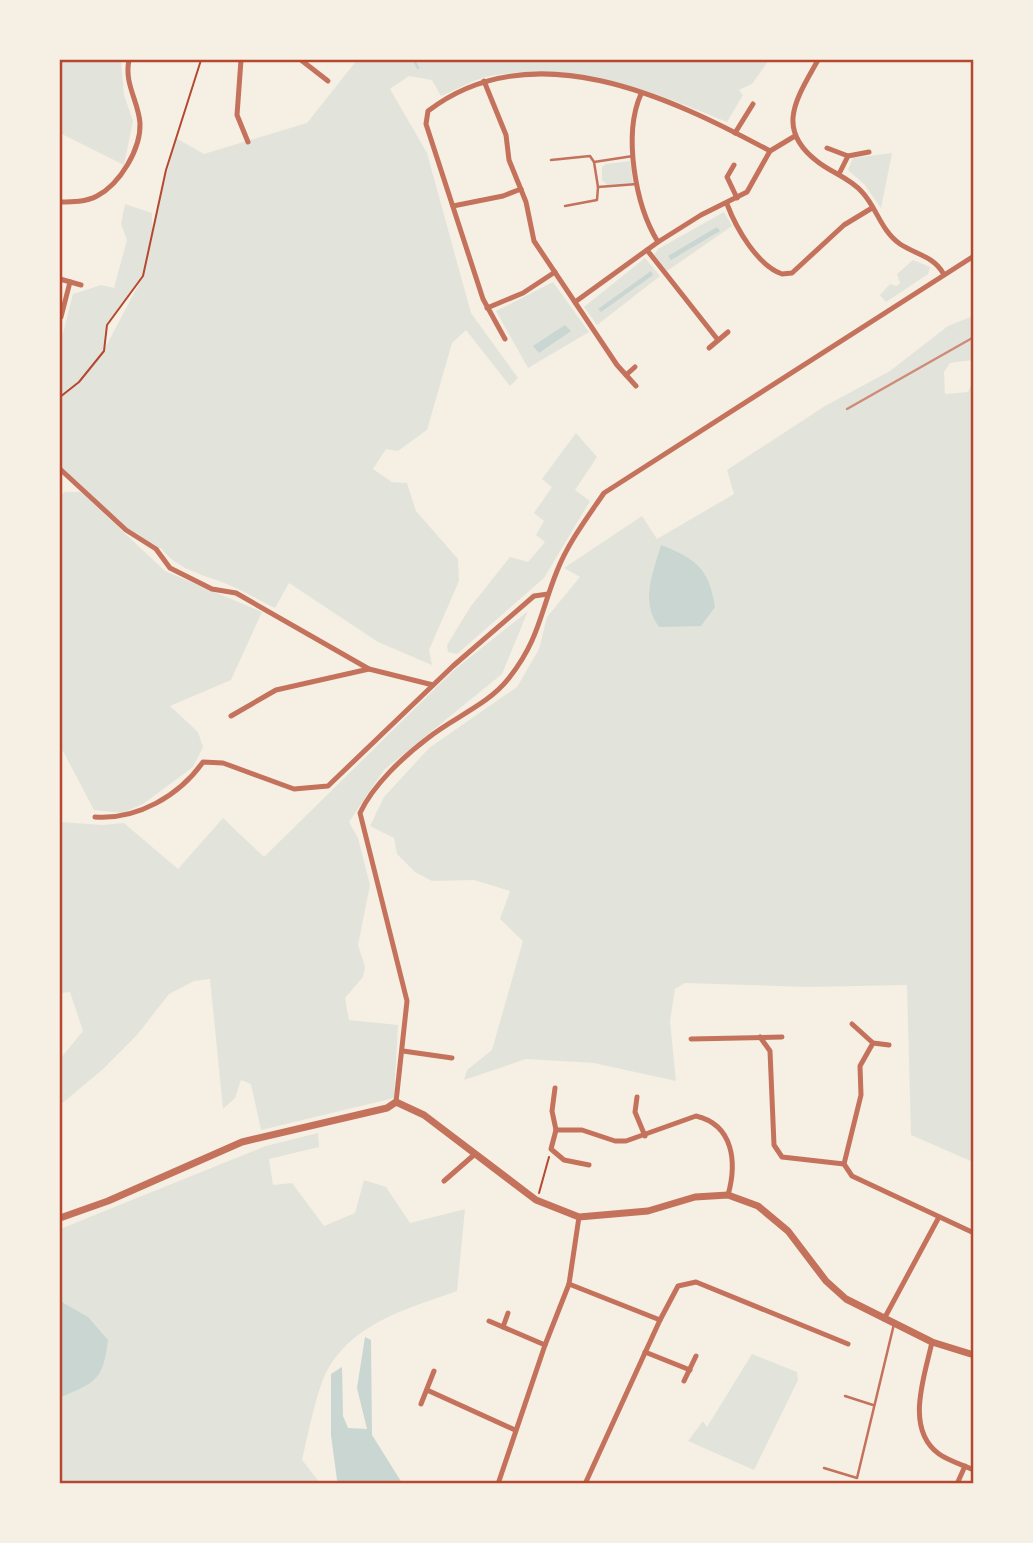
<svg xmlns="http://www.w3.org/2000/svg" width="1033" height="1543" viewBox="0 0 1033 1543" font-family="Roboto,sans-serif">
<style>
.green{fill:#e2e4dc;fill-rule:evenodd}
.water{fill:#c9d6d2}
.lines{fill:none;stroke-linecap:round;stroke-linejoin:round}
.stream{stroke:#c9d6d2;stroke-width:2.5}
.path{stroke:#b5482f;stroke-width:2}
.service{stroke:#c5725c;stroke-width:2.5}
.minor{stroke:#c5725c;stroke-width:5}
.tertiary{stroke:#c5725c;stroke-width:7}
.rail{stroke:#cf8b77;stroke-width:2.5}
.neatline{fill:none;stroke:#b5482f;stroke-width:2.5}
</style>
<rect width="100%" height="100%" fill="#f6efe4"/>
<g class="green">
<path d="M60,60H121L124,95L133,121L124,165L60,133Z"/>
<path d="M357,60H769L752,84L739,90L743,95L727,122C650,90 570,59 486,77C471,81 456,90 441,96L432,80L409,76L390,89L427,153L471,313L518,378L510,386L466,330L452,343L427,430L398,451L386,449L373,469L392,482L407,483L416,511L458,559L459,581L429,650L432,665L378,642L289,583L275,608C258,600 241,589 224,583C199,573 178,570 161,548L156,549L126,530L60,469V337H62L73,294L101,285L114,288L127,240L121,224L125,204L152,213V230L176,138L204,154L307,123ZM140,281V282L105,348L107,325Z"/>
<path d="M892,153L881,208L864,184L848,170L853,158Z"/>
<path d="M630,161L633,183L607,185L602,180V167L606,164Z"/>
<path d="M724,212L732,226L667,271L654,255L658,249Z"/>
<path d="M645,258L660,276L597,325L584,307Z"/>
<path d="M913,260L930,267L928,274L886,302L880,295L890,284L897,286L900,283L897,274Z"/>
<path d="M553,282L589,332L528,368L496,311Z"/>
<path d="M973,316V360L950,363L944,372L945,394L968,392L974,378L973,1162L911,1135L907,985L807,987L685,983L675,989L670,1021L676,1081L594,1063L526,1059L464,1080L467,1070L492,1050L523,941L500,919L510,891L474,880L432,881L415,872L397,854L394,838L370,826L384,797L429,748L517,687L539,649L547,617L580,577L564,568L642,516L657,539L734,494L727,470L825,406L890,371L948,326ZM712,584L671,626H659Z"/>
<path d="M576,433L597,457L575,490L590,501L544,578L457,654L448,652L447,645L471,606L510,557L528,562L545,542L536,535L544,521L534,513L552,487L542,479Z"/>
<path d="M65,492H81L165,571L262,612L231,680L170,706L198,732L203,747L193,767L143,804L122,813L94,810L63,751L60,752V496Z"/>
<path d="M528,611L502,674L384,770L349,822L358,838L370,885L358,945L365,967L363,977L345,998L349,1020L398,1025L394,1098L261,1130L251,1084L241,1080L235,1098L223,1109L210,979L194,981L169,994L137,1035L102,1070L60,1105V1059L83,1031L70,992L60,993V822L102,825L124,823L178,869L223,818L264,857L454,670Z"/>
<path d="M318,1133L319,1147L269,1159L273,1185L292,1183L324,1226L355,1213L364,1180L386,1187L410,1223L465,1209L457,1291C410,1308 357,1321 329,1367C317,1387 308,1435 302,1460L320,1483L60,1484V1229L266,1146Z"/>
<path d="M752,1354L797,1372L798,1380L754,1470L688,1441L703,1421L707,1427Z"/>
</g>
<g class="water">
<path d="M717,227L720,231L671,260L668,256Z"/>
<path d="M651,271L653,275L601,312L598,309Z"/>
<path d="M565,325L571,331L539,353L533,346Z"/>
<path d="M661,545C696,559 709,568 715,607L701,626L659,627C640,601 653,573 661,545Z"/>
<path d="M60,1301L88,1317L108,1340C103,1379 97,1382 61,1397Z"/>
<path d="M365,1337L371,1340L372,1435L402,1483H338L337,1480L331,1435V1374L342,1367L343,1416L348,1428L367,1429L357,1388Z"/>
</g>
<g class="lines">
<path class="stream" d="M414,60L418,68"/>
<g class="path">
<path d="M60,397L79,382L104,351L107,325L143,276L166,170L201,60"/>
<path d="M539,1193L549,1157"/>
</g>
<g class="service">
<path d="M551,160L590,156L594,162L598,187L597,200L565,206"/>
<path d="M594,162L633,156"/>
<path d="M598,187L637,184"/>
<path d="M845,1396L873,1405"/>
<path d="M824,1468L857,1478L894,1324"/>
</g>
<g class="minor">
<path d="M241,60L237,115L248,142"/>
<path d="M301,60L328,81"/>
<path d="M818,60C797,98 774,129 818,162C832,173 850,178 862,192C877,208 881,231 900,244C915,254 933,256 943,273"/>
<path d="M484,81L506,135L509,160L526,202L534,241L617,365L636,386"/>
<path d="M641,94C623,134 635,205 658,242"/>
<path d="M735,133L753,104"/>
<path d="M827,148L848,156"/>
<path d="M734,165L727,177L737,198"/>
<path d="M839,174L848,156L869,152"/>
<path d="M60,202C72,202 86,202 97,196C120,184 141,149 140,123C138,100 124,84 129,60"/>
<path d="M727,204C736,228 757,265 782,274L792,273L844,225L872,208"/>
<path d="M453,206L503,196L521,189"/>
<path d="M647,250L718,340"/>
<path d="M60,279L81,285"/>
<path d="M575,302L658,242L701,215L747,192L770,151L795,136"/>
<path d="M487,308L523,293L555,272"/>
<path d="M61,317L70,282"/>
<path d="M505,339L483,299L426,124L428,111C532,31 670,97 770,151"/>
<path d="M709,348L728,332"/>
<path d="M626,375L635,367"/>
<path d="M60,469L126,530L156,549L170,568L212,589L236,593L369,669L433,685"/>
<path d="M231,716L276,690L369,669"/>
<path d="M95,817C137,820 179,796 203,762L223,763L294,789L328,786L453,666L534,596L548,594"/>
<path d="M852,1024L873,1043L889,1045"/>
<path d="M760,1037L770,1051L774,1145L782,1157L844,1164L852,1176L974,1233"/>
<path d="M691,1039L782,1037"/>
<path d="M403,1051L452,1058"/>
<path d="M555,1088L552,1111L556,1130"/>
<path d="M637,1097L635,1112L645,1136"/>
<path d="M396,1102L407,1001L360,813C373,785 403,757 428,738C454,717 488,705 509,678C539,640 540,613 557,571C568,543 587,518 604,493L974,256"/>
<path d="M844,1164L861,1095L860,1066L873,1043"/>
<path d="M589,1165L564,1160L551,1149L556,1130H582L615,1141H626L696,1116C734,1125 737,1163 728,1195"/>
<path d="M444,1181L475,1154"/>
<path d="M569,1284L660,1320"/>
<path d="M884,1319L939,1217"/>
<path d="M489,1321L545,1345"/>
<path d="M503,1327L508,1313"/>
<path d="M932,1342C925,1375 904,1429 939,1454C949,1461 963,1465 974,1470"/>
<path d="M645,1352L690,1370"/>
<path d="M684,1381L696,1356"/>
<path d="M427,1390L515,1430"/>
<path d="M421,1404L434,1371"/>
<path d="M498,1484L545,1345L569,1284L579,1217"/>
<path d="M585,1484L660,1320L678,1286L696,1282L848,1344"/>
<path d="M957,1484L965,1466"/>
</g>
<path class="tertiary" d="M60,1218L108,1201L242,1142L387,1108L396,1102L424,1115L536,1200L579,1217L648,1211L695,1197L728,1195L758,1206L788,1231L826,1281L846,1299L932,1342L974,1355"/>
<path class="rail" d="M847,409L974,337"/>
</g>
<rect width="1033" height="1543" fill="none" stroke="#f6efe4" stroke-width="122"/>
<rect x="61" y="61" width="911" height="1421" class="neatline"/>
</svg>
